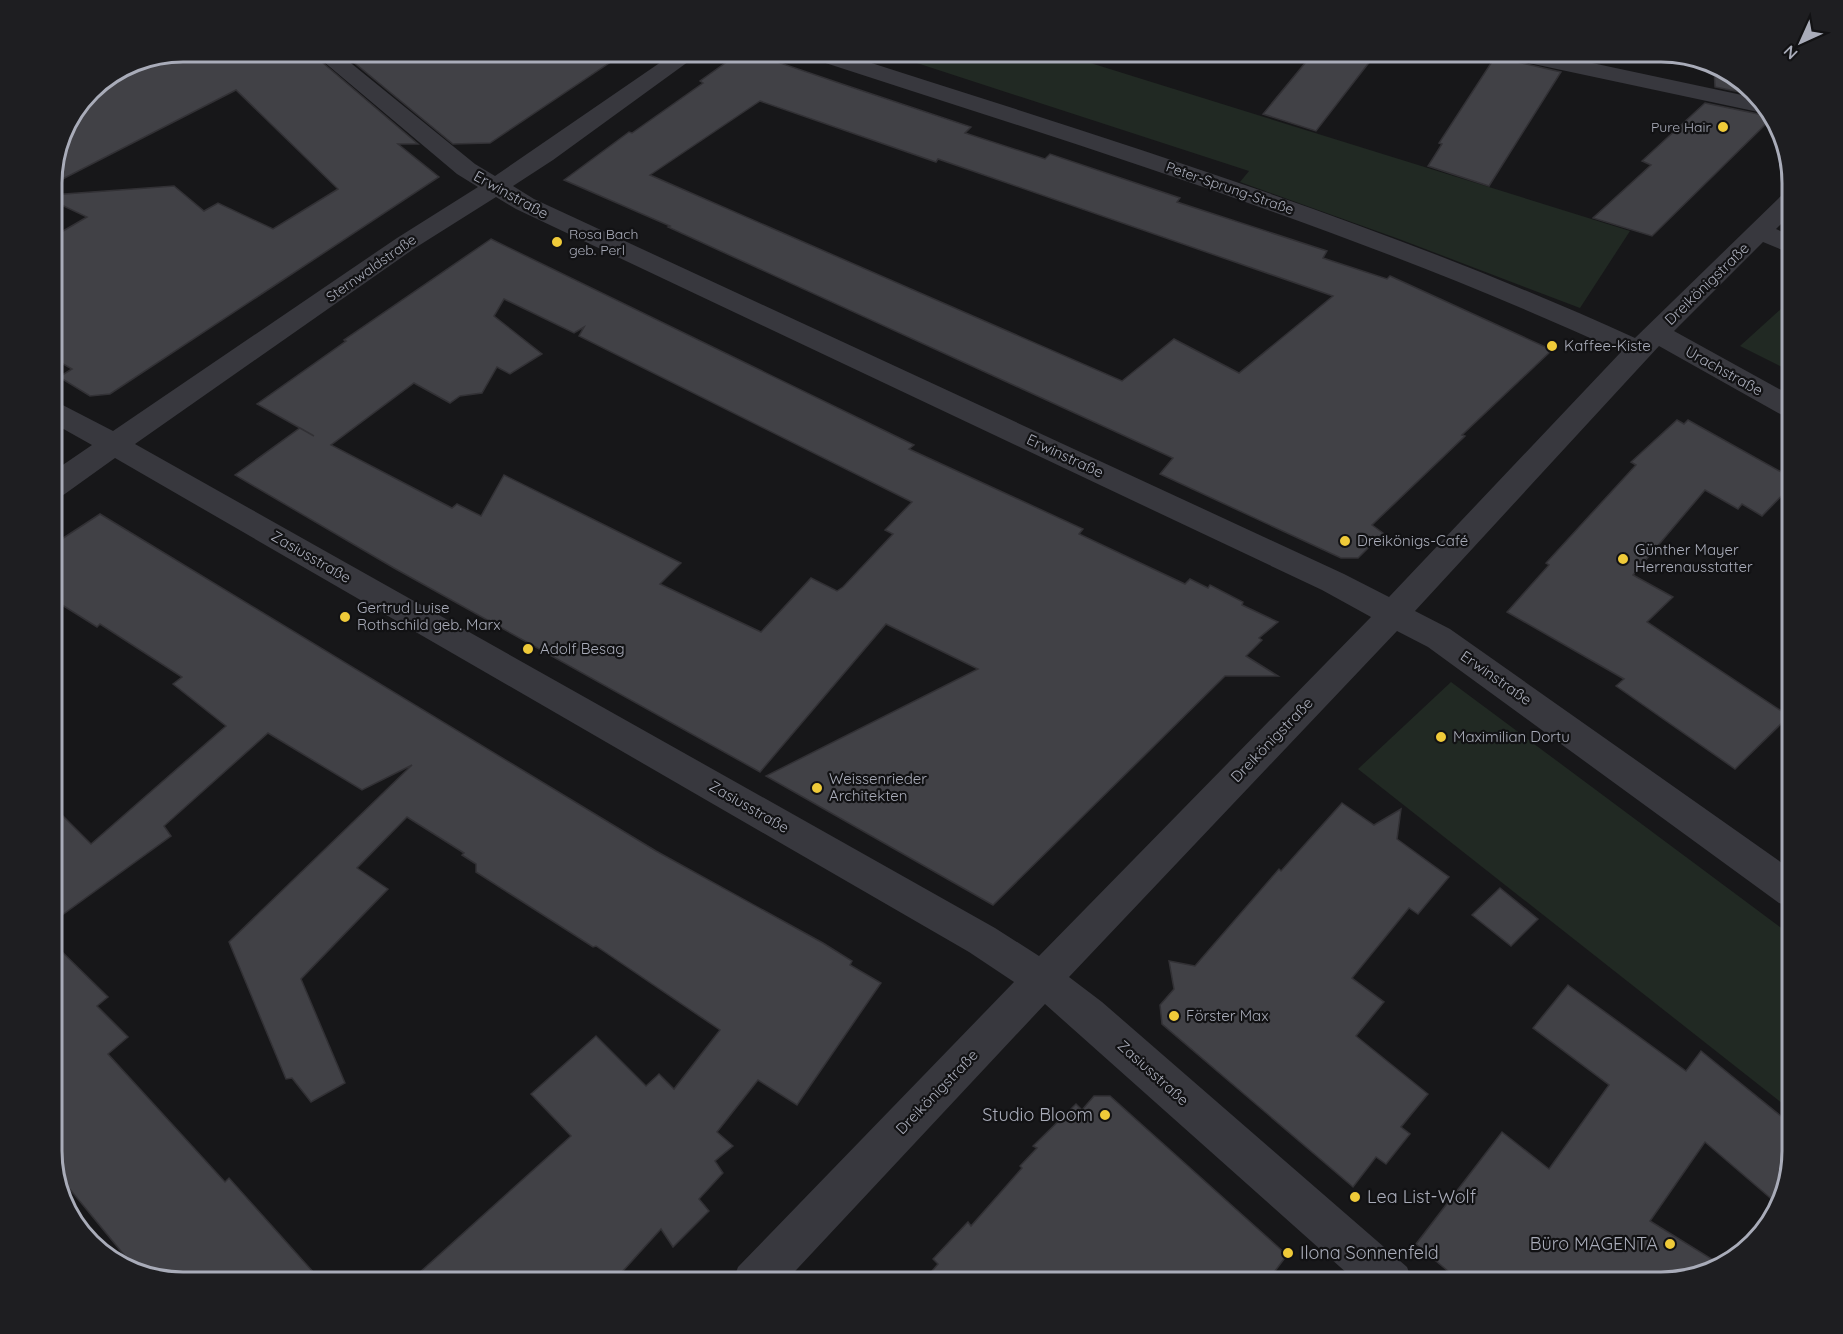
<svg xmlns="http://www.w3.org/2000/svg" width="1843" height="1334" viewBox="0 0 1843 1334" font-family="Quicksand,sans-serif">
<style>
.green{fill:#212923}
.building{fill:#414146;stroke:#323135;stroke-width:1.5;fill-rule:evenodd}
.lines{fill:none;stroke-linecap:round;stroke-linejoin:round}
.minor{fill:#38383e;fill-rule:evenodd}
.poi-dot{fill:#efca39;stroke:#121214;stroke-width:2}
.labels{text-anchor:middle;stroke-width:4.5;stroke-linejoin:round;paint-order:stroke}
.far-poi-label{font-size:14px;fill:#a9acb9;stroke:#121214;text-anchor:end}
.far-street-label{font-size:14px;fill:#a9acb9;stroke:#121214}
.street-label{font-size:15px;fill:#a9acb9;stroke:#121214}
.poi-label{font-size:15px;fill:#a9acb9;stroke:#121214;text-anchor:start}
.near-poi-label{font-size:18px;fill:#a9acb9;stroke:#121214;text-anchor:end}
.rim{fill:none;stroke:#a9acb9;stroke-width:3}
</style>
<rect width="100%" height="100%" fill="#171719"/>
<g class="green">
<path d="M880,51H1052L1630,231L1580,308L1399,239L1240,182L1249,171Z"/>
<path d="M1792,299V372L1740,346Z"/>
<path d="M1451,682L1792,936V1111L1358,769Z"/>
</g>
<g class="building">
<path d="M183,51H309L418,144H398L439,177L110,394L90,396L59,377L72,369L51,357V238L87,217L51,200V195L174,186L204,211L218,203L273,229L338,189L236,90L51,185V174L65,124L96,84L133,61Z"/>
<path d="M340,51H627L490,143L453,144Z"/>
<path d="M1315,51H1378L1316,131L1263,114Z"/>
<path d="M738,54H754L848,86L971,127L965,133L1045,159L1050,154L1180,198L1177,202L1327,251L1323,258L1387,279L1390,276L1552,350L1462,435L1465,436L1372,525L1383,533L1358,558H1341L1160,474L1173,458L668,227L670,226L564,180L629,132L632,133L703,83L700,81ZM760,101L936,162L938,159L1333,296L1239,373L1174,339L1122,381L650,175Z"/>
<path d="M1495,57L1561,72L1489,186L1428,166L1442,144L1439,143Z"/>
<path d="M1714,69L1740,78L1755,95L1715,87Z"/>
<path d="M1705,103L1763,115L1770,114L1773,117L1652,236L1593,218L1651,165L1642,161Z"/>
<path d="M491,239L914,445L909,449L1083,529L1079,534L1185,584L1190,579L1208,588L1210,585L1243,602L1242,605L1278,622L1259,638L1262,640L1246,656L1278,676H1225L993,905L766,776L978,669L886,624L760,772L394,568L235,475L300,428L314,436L257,404L346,341L344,340ZM504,299L574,333L584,327L579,336L912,502L885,530L893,534L843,587L837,591L811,578L761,632L660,584L681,563L504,475L481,516L457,504L452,508L331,445L414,383L450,403L460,396L482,393L497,367L510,374L542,354L494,316Z"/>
<path d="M1677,420L1684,424L1688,420L1792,478V485L1762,516L1742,504L1738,509L1705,490L1633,575L1673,597L1647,622L1789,716L1735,769L1616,686L1624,679L1507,612L1549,565L1546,563L1636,465L1631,462Z"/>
<path d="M100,514L656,851L823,943L852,961L850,965L881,983L797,1105L758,1080L717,1132L733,1146L715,1161L723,1173L699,1199L709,1211L673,1247L661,1229L612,1283H408L571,1136L531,1094L596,1036L646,1086L659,1074L674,1089L720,1030L596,946L593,947L476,872V864L462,855L464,853L407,817L357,868L388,889L301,979L345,1083L311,1102L292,1078L286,1079L229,942L412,765L362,790L268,733L164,826L171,836L51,923V804L91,844L226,726L173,684L182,677L100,624L97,627L51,598V546Z"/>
<path d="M1342,803L1374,825L1401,809L1397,839L1449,877L1418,914L1409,908L1352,978L1384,1002L1356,1036L1428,1094L1401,1127L1410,1134L1386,1164L1376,1157L1353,1187L1162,1024L1160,1005L1174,989L1169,961L1195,966L1279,869L1281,871Z"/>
<path d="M1500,888L1538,919L1511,946L1472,915Z"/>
<path d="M51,941L108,997L97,1006L128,1037L108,1054L225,1182L229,1178L323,1283H182L134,1267L54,1170L51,1160Z"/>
<path d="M1568,985L1686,1071L1701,1051L1792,1125V1152L1775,1202L1705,1142L1650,1221L1723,1266L1719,1269L1660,1283H1462L1416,1244L1502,1132L1549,1169L1609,1085L1533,1028Z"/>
<path d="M1094,1096H1110L1287,1255L1266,1283H922L938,1264L933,1259L968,1222L971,1226L1022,1168L1020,1166L1037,1148L1033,1146L1076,1104L1082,1110Z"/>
</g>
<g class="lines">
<g class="minor">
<path d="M311,51H336L475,164L495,176L677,51H703L553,160L513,186L534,199L1344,574L1389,597L1621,352C1356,230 1081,146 804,56L801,51H834C1105,138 1376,220 1635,338L1783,194L1792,192V213L1776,229L1792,236V254L1763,242L1674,331L1792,396V418L1782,415L1659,346L1415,611L1450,629L1792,870V907L1779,903L1428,647L1397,631L1069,977L1102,1002L1407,1267L1413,1283H1358L1045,1004L784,1283H732L738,1267L1014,982L969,952L115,458L62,496L51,499V473L92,445L51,422V399L113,431L397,238L478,187L457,174ZM496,197L516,209L1322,590L1371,617L1039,956L995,928L135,444L415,248Z"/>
<path d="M1494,51H1536L1756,98L1768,112L1763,113L1505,58L1497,56Z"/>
</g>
</g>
<g class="poi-dot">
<circle cx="1723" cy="127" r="6"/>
<circle cx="557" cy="242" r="6"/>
<circle cx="1552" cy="346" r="6"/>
<circle cx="1345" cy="541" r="6"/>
<circle cx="1623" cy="559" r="6"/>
<circle cx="345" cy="617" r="6"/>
<circle cx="528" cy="649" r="6"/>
<circle cx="1441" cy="737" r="6"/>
<circle cx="817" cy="788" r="6"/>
<circle cx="1174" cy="1016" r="6"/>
<circle cx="1105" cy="1115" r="6"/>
<circle cx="1355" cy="1197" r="6"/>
<circle cx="1670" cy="1244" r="6"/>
<circle cx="1288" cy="1253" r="6"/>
</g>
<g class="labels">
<g class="far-poi-label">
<text x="1711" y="132">Pure Hair</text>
<text x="569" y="239" text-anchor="start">Rosa Bach<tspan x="569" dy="16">geb. Perl</tspan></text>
</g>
<g class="far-street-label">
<text transform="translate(1230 188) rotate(19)" y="5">Peter-Sprung-Straße</text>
<text transform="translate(371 268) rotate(-35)" y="5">Sternwaldstraße</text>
</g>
<g class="street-label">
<text transform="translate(511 195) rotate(29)" y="5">Erwinstraße</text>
<text transform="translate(1707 284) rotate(-44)" y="5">Dreikönigstraße</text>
<text transform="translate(1724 371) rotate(29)" y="5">Urachstraße</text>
<text transform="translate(1065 456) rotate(25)" y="5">Erwinstraße</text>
<text transform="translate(311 557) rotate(30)" y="5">Zasiusstraße</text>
<text transform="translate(1496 678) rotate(35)" y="5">Erwinstraße</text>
<text transform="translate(1272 740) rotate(-46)" y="5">Dreikönigstraße</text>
<text transform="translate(749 807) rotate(30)" y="5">Zasiusstraße</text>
<text transform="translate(1153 1073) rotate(42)" y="5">Zasiusstraße</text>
<text transform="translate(937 1092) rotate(-46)" y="5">Dreikönigstraße</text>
</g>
<g class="poi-label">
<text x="1564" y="351">Kaffee-Kiste</text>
<text x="1357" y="546">Dreikönigs-Café</text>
<text x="1635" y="555">Günther Mayer<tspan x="1635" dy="17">Herrenausstatter</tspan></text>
<text x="357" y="613">Gertrud Luise<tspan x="357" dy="17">Rothschild geb. Marx</tspan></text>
<text x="540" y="654">Adolf Besag</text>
<text x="1453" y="742">Maximilian Dortu</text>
<text x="829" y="784">Weissenrieder<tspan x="829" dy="17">Architekten</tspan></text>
<text x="1186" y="1021">Förster Max</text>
</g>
<g class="near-poi-label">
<text x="1093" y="1121">Studio Bloom</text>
<text x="1367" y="1203" text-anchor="start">Lea List-Wolf</text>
<text x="1658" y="1250">Büro MAGENTA</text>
<text x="1300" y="1259" text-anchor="start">Ilona Sonnenfeld</text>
</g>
</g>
<path d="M0 0H1843V1334H0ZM183 62H1661A121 121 0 0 1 1782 183V1151A121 121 0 0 1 1661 1272H183A121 121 0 0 1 62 1151V183A121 121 0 0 1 183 62Z" fill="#1e1e21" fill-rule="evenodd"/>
<path class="rim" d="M183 62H1661A121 121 0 0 1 1782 183V1151A121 121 0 0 1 1661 1272H183A121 121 0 0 1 62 1151V183A121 121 0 0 1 183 62Z"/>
<g transform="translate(1801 42) rotate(225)" stroke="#121214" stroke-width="4.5" paint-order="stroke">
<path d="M0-4.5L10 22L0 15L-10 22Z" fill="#a9acb9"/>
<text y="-9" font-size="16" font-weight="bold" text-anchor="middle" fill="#a9acb9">N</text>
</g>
</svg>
